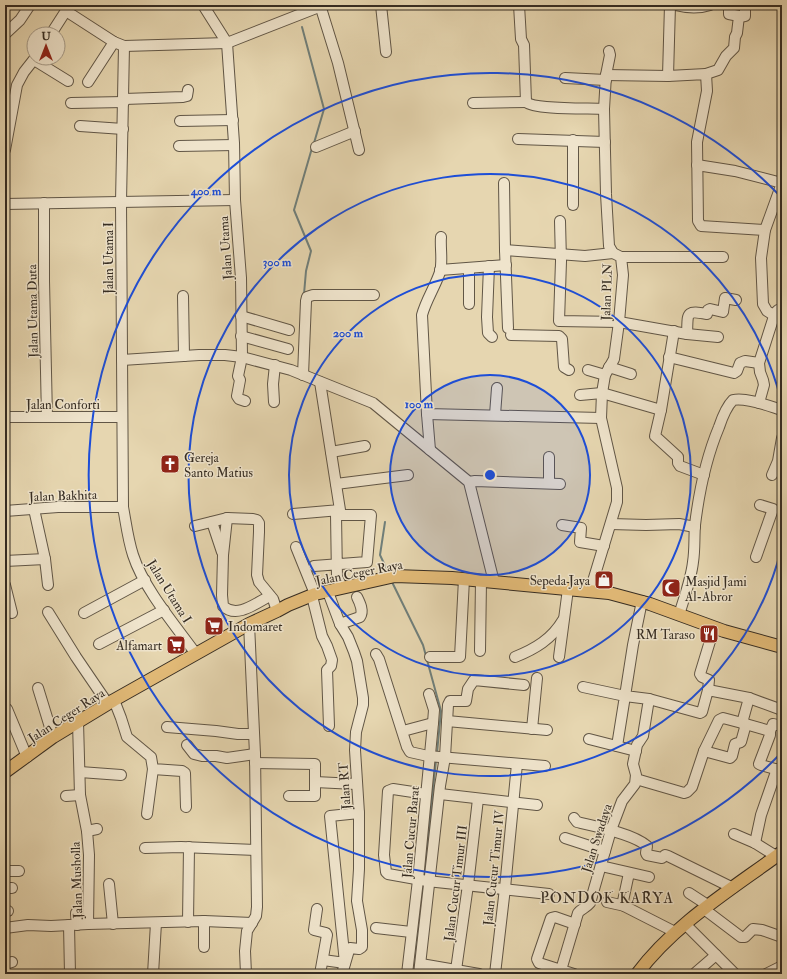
<svg xmlns="http://www.w3.org/2000/svg" width="787" height="979" viewBox="0 0 787 979" font-family="'IM FELL Double Pica',serif">
<style>
.lines{fill:none;stroke-linecap:round;stroke-linejoin:round}
.stream{stroke:#707f7a;stroke-width:2}
.minor-casing{stroke:#615646;stroke-width:12}
.major-casing{stroke:#352c22;stroke-width:14}
.minor{stroke:#efe4cc;stroke-width:10}
.major{stroke:#e3bb78;stroke-width:12}
.ring{fill:none;stroke:#1d4ed8;stroke-width:2}
.labels{text-anchor:middle;stroke-width:3;stroke-linejoin:round;paint-order:stroke}
.street-label{font-size:13px;fill:#352c22;stroke:#efe4cc}
.poi-label{font-size:13px;fill:#352c22;stroke:#efe4cc;text-anchor:start}
.quarter-label{font-size:15px;letter-spacing:1px;fill:#352c22;stroke:#efe4cc}
.centre{fill:#1d4ed8;stroke:#efe4cc;stroke-width:2}
.ring-label{font-size:12px;text-anchor:middle;font-weight:bold;fill:#1d4ed8;stroke:#efe4cc;stroke-width:3;stroke-linejoin:round;paint-order:stroke}
</style>
<rect width="100%" height="100%" fill="#e6d6b0"/>
<filter id="stains"><feTurbulence type="fractalNoise" baseFrequency=".005" numOctaves="4"/><feColorMatrix values="0 0 0 0 .2 0 0 0 0 .09 0 0 0 0 .02 0 0 0 .5 -.17"/></filter>
<radialGradient id="worn" r=".72"><stop offset=".6" stop-color="#630" stop-opacity="0"/><stop offset="1" stop-color="#630" stop-opacity=".3"/></radialGradient>
<g class="lines">
<g class="stream">
<path d="M295,5L296,7"/>
<path d="M302,27L324,109L314,143"/>
<path d="M304,294L306,271L311,251L294,210L312,148"/>
<path d="M385,522L380,555L389,574"/>
<path d="M392,582L423,645L426,656"/>
<path d="M427,660L441,711L437,753"/>
<path d="M424,877L436,760"/>
<path d="M414,974L424,883"/>
</g>
<defs>
<g id="minor">
<path d="M203,5L227,43L234,143L235,200L241,278L242,357L238,376L240,380L237,396L239,399L245,401"/>
<path d="M320,5L338,63L359,150"/>
<path d="M381,5L386,52"/>
<path d="M519,5L521,39L524,45L526,102"/>
<path d="M675,5C687,8 698,9 710,5"/>
<path d="M66,11L114,42L124,46L227,43L324,5"/>
<path d="M739,17L745,16V5"/>
<path d="M5,34L20,20L30,5"/>
<path d="M51,34L69,6"/>
<path d="M124,46L121,202L123,507C126,523 128,540 133,555C144,589 175,625 196,654"/>
<path d="M34,60L68,81"/>
<path d="M706,74L718,70L726,56L734,48L735,37L737,33L739,16L729,14V5"/>
<path d="M606,75L668,76L706,74L707,91L697,142L698,221L701,226L765,230L761,258L763,304L767,311L775,316"/>
<path d="M668,76L670,5"/>
<path d="M565,78L606,80"/>
<path d="M88,82L114,42"/>
<path d="M124,99L183,97L187,96L188,90"/>
<path d="M526,102C535,110 590,108 604,109"/>
<path d="M71,103L124,102"/>
<path d="M473,103L526,102"/>
<path d="M180,121L233,120"/>
<path d="M80,126L123,129"/>
<path d="M518,139L605,142"/>
<path d="M573,140V205"/>
<path d="M179,146L234,145"/>
<path d="M316,147L355,131"/>
<path d="M5,150L17,85L24,72L35,58"/>
<path d="M697,165L735,171L782,183L765,230"/>
<path d="M504,183L505,250L508,328"/>
<path d="M44,203V281L47,417"/>
<path d="M5,204L235,200"/>
<path d="M560,221L561,261L559,321L619,322L687,334L718,337"/>
<path d="M441,237C440,248 443,261 440,272C435,287 426,300 422,315L427,414L601,418"/>
<path d="M505,250L585,256L613,253"/>
<path d="M621,257H723"/>
<path d="M489,266L487,317L488,333L492,337"/>
<path d="M440,270L506,265"/>
<path d="M183,296L184,356"/>
<path d="M469,304V268"/>
<path d="M241,316L289,330"/>
<path d="M674,331L661,410L655,436L678,457V463L680,466L704,475"/>
<path d="M687,334C688,313 685,310 707,314L708,310L710,309L723,312L725,298L736,300"/>
<path d="M511,335L559,336L562,339L564,367L569,370"/>
<path d="M241,336L288,349"/>
<path d="M669,357L734,373L737,371L740,363L745,361L759,363"/>
<path d="M122,360L199,355H225L242,357L291,370L373,403L469,482L494,582"/>
<path d="M609,367L631,374"/>
<path d="M588,370L605,375"/>
<path d="M303,375L306,301L307,297L313,295H374"/>
<path d="M580,395L602,393L661,410"/>
<path d="M274,402L273,384L275,365"/>
<path d="M759,403L764,385L763,380L760,372L759,363L775,313L778,310H782"/>
<path d="M427,414L430,450"/>
<path d="M495,415L497,388"/>
<path d="M5,417H122"/>
<path d="M331,452L365,446"/>
<path d="M772,475L778,461L782,438"/>
<path d="M469,482L475,481L560,484"/>
<path d="M549,483V457"/>
<path d="M336,484L408,475"/>
<path d="M34,509L45,559L48,585"/>
<path d="M5,511L58,507H123"/>
<path d="M293,514L340,510L320,382"/>
<path d="M227,518L223,555L222,595L223,606C237,619 256,603 270,596"/>
<path d="M212,522L222,552"/>
<path d="M611,524L646,525L679,524L695,527"/>
<path d="M562,525L581,528L580,542L604,546"/>
<path d="M195,526L227,518L253,519L257,520L259,523V532L257,575L259,582L273,599L277,611"/>
<path d="M296,547L315,594"/>
<path d="M756,557L773,509L760,505"/>
<path d="M5,561L45,559"/>
<path d="M314,566L367,562L371,515H336L337,577L342,587"/>
<path d="M5,585L12,613"/>
<path d="M590,591L617,502V488L601,418L602,393L605,375L614,359L619,322L623,275L621,257L613,253L609,246L606,194L604,109L606,75L610,55L609,51"/>
<path d="M328,592L340,624L348,637L354,652L357,661L363,698V705L356,732L355,750L359,813V869L357,901L362,930V947L359,949L350,948L349,950L342,974"/>
<path d="M311,597L313,600L322,636L327,646L332,660L331,666L327,670L329,726"/>
<path d="M48,612L76,657L108,704"/>
<path d="M84,613L145,580"/>
<path d="M679,615C684,598 691,580 693,562C695,550 694,537 695,525C699,492 706,458 719,427C722,418 726,407 733,400C746,397 769,406 782,410"/>
<path d="M340,624L360,617C364,611 360,603 357,597"/>
<path d="M99,644L164,610"/>
<path d="M480,651L481,581"/>
<path d="M376,654L379,659L407,747L410,752L428,756L545,766"/>
<path d="M430,657H460L464,579"/>
<path d="M515,657C535,649 552,639 563,620"/>
<path d="M559,657L568,589"/>
<path d="M583,687L625,696L617,746"/>
<path d="M38,688L53,737"/>
<path d="M708,690L709,680L702,677L700,674L714,628"/>
<path d="M749,698L782,710"/>
<path d="M649,699L700,713L702,712L708,690L749,698L742,723L770,731V735L759,764L761,765L782,771"/>
<path d="M114,700L121,718L127,737L151,757L153,769L182,771L185,773L186,807"/>
<path d="M7,709L27,757"/>
<path d="M447,721L547,730"/>
<path d="M78,722L80,795L87,831L89,855L88,924"/>
<path d="M167,727L216,731L238,734H253"/>
<path d="M532,729L537,678"/>
<path d="M403,731L433,723"/>
<path d="M770,731L773,724L782,726"/>
<path d="M589,739L636,751"/>
<path d="M187,745L194,754L202,756H216L227,758L255,754"/>
<path d="M704,751L730,758L732,756L735,744L741,742L746,724"/>
<path d="M255,763L315,764V796H289"/>
<path d="M80,772L121,775"/>
<path d="M636,779L684,793L687,792L692,787L704,751L719,720L723,718L742,723"/>
<path d="M315,782L356,784"/>
<path d="M426,794L393,789L388,791L384,855L386,872L388,874L427,881L549,894"/>
<path d="M440,794L537,805"/>
<path d="M66,796L80,795"/>
<path d="M147,814L153,769"/>
<path d="M574,818L577,822C595,826 634,834 647,846L646,853L647,855L662,858L665,855L668,856L733,888"/>
<path d="M87,831L97,829"/>
<path d="M734,834L755,843L776,856"/>
<path d="M565,838L605,851"/>
<path d="M755,843L761,815L777,769"/>
<path d="M145,848L181,847L256,850"/>
<path d="M601,866L649,877"/>
<path d="M5,871H19"/>
<path d="M629,873L623,901L624,906L675,932"/>
<path d="M109,884L113,924"/>
<path d="M5,888H12"/>
<path d="M689,893L709,906"/>
<path d="M607,902L625,906"/>
<path d="M317,909L314,930L326,933L327,935L320,974"/>
<path d="M704,909L741,937H745L753,929L762,930L782,937"/>
<path d="M5,911H8"/>
<path d="M76,913L77,925"/>
<path d="M188,922L189,847"/>
<path d="M685,924L735,974"/>
<path d="M69,925L70,974"/>
<path d="M5,928L28,925L51,926L88,924L204,921L252,923"/>
<path d="M376,928L411,932"/>
<path d="M204,947V921"/>
<path d="M323,960L345,963L330,816L359,813"/>
<path d="M5,964L12,962"/>
<path d="M421,964L479,974"/>
<path d="M456,970L468,885L478,799"/>
<path d="M561,970L539,963L537,959L551,918L555,917L575,924"/>
<path d="M153,974L156,923"/>
<path d="M246,974L245,951L247,931L256,916L257,907L255,754L249,624"/>
<path d="M407,974L418,880L433,723L434,710L429,694"/>
<path d="M419,974L440,786L445,757L448,705L450,701H466L468,689L474,680L524,685"/>
<path d="M495,974L505,888L517,764"/>
<path d="M574,974L561,970L578,913C581,909 586,908 590,903L611,830L622,801L635,784L636,775L633,764L637,745L643,736L649,699L625,696L633,645L642,601"/>
<path d="M694,974L716,955"/>
<path d="M766,974L782,966"/>
</g>
<g id="major">
<path d="M5,772L53,737L114,700L249,624L277,611L288,605L315,594L395,576L452,578L609,593L650,604L724,631L782,647"/>
<path d="M637,974C674,924 732,889 782,852"/>
</g>
</defs>
<use href="#minor" class="minor-casing"/>
<use href="#major" class="major-casing"/>
<use href="#minor" class="minor"/>
<use href="#major" class="major"/>
</g>
<circle cx="490" cy="475" r="100" fill="#1d4ed8" fill-opacity=".12"/>
<g class="ring">
<circle cx="490" cy="475" r="100"/>
<circle cx="490" cy="475" r="201"/>
<path d="M781 550A301 301 0 1 1 781 400"/>
<path d="M782 752A402 402 0 1 1 782 198"/>
</g>
<defs>
<symbol id="church-square" viewBox="-11 -11 22 22"><rect x="-9" y="-9" width="18" height="18" rx="4" fill="#8f2418" stroke="#efe4cc"/><path d="M-1.2-6h2.4v3.5h3.3v2.4h-3.3V6h-2.4V-.1h-3.3v-2.4h3.3Z" fill="#fff"/></symbol>
<symbol id="shop-square" viewBox="-11 -11 22 22"><rect x="-9" y="-9" width="18" height="18" rx="4" fill="#8f2418" stroke="#efe4cc"/><path d="M-5-2.5h2.3a2.7 3.5 0 0 1 5.4 0H5L5.5 6h-11ZM-1.5-2.5h3a1.5 2.3 0 0 0-3 0Z" fill="#fff"/></symbol>
<symbol id="mosque-square" viewBox="-11 -11 22 22"><rect x="-9" y="-9" width="18" height="18" rx="4" fill="#8f2418" stroke="#efe4cc"/><path d="M3.5-4.9A6 6 0 1 0 3.5 4.9A5 5 0 1 1 3.5-4.9Z" fill="#fff"/></symbol>
<symbol id="supermarket-square" viewBox="-11 -11 22 22"><rect x="-9" y="-9" width="18" height="18" rx="4" fill="#8f2418" stroke="#efe4cc"/><path d="M-6-5.5h2.5l.6 2H6L4.5 2H-2.5L-4.4-4H-6ZM-1.5 3.2a1.3 1.3 0 1 0 .1 0ZM3 3.2a1.3 1.3 0 1 0 .1 0Z" fill="#fff"/></symbol>
<symbol id="restaurant-square" viewBox="-11 -11 22 22"><rect x="-9" y="-9" width="18" height="18" rx="4" fill="#8f2418" stroke="#efe4cc"/><path d="M-5-6h1v4h1v-4h1v4h1v-4h1v5L-1.5 .5V6h-2V.5L-5-1ZM5-6V6H3V1.5H1.5Q1.5-4 5-6Z" fill="#fff"/></symbol>
</defs>
<g fill-rule="evenodd">
<use href="#church-square" x="159" y="453" width="22" height="22"/>
<use href="#shop-square" x="593" y="569" width="22" height="22"/>
<use href="#mosque-square" x="660" y="577" width="22" height="22"/>
<use href="#supermarket-square" x="203" y="615" width="22" height="22"/>
<use href="#restaurant-square" x="698" y="623" width="22" height="22"/>
<use href="#supermarket-square" x="165" y="634" width="22" height="22"/>
</g>
<g class="labels">
<g class="street-label">
<text transform="translate(225 248) rotate(-94)" y="5">Jalan Utama</text>
<text transform="translate(108 258) rotate(-90)" y="5">Jalan Utama I</text>
<text transform="translate(606 292) rotate(-88)" y="5">Jalan PLN</text>
<text transform="translate(32 311) rotate(-91)" y="5">Jalan Utama Duta</text>
<text x="63" y="409">Jalan Conforti</text>
<text transform="translate(63 495) rotate(-2)" y="5">Jalan Bakhita</text>
<text transform="translate(359 572) rotate(-11)" y="5">Jalan Ceger Raya</text>
<text transform="translate(170 591) rotate(58)" y="5">Jalan Utama I</text>
<text transform="translate(66 715) rotate(-33)" y="5">Jalan Ceger Raya</text>
<text transform="translate(344 786) rotate(-94)" y="5">Jalan RT</text>
<text transform="translate(410 832) rotate(-85)" y="5">Jalan Cucur Barat</text>
<text transform="translate(596 838) rotate(-72)" y="5">Jalan Swadaya</text>
<text transform="translate(493 868) rotate(-84)" y="5">Jalan Cucur Timur IV</text>
<text transform="translate(76 880) rotate(-92)" y="5">Jalan Musholla</text>
<text transform="translate(455 883) rotate(-83)" y="5">Jalan Cucur Timur III</text>
</g>
<g class="poi-label">
<text x="184" y="462">Gereja<tspan x="184" dy="15">Santo Matius</tspan></text>
<text x="590" y="585" text-anchor="end">Sepeda Jaya</text>
<text x="685" y="586">Masjid Jami<tspan x="685" dy="15">Al-Abror</tspan></text>
<text x="228" y="631">Indomaret</text>
<text x="695" y="639" text-anchor="end">RM Taraso</text>
<text x="162" y="650" text-anchor="end">Alfamart</text>
</g>
<g class="quarter-label">
<text x="607" y="903">PONDOK KARYA</text>
</g>
</g>
<circle cx="490" cy="475" r="6" class="centre"/>
<g class="ring-label">
<text x="206" y="195">400 m</text>
<text x="277" y="266">300 m</text>
<text x="348" y="337">200 m</text>
<text x="419" y="408">100 m</text>
</g>
<rect width="787" height="979" fill="none" stroke="#e6d6b0" stroke-width="20"/>
<rect x="6" y="6" width="775" height="967" fill="none" stroke="#352c22" stroke-width="2"/>
<rect x="10" y="10" width="767" height="959" fill="none" stroke="#352c22"/>
<g transform="translate(46 46)"><circle r="19" fill="#efe4cc" stroke="#a59a88"/>
<path d="M0-3L7 15L0 10L-7 15Z" fill="#8f2418"/>
<text y="-6" font-size="11" font-weight="bold" text-anchor="middle" fill="#352c22">U</text>
</g>
<rect width="100%" height="100%" filter="url(#stains)"/>
<rect width="100%" height="100%" fill="url(#worn)"/>
</svg>
